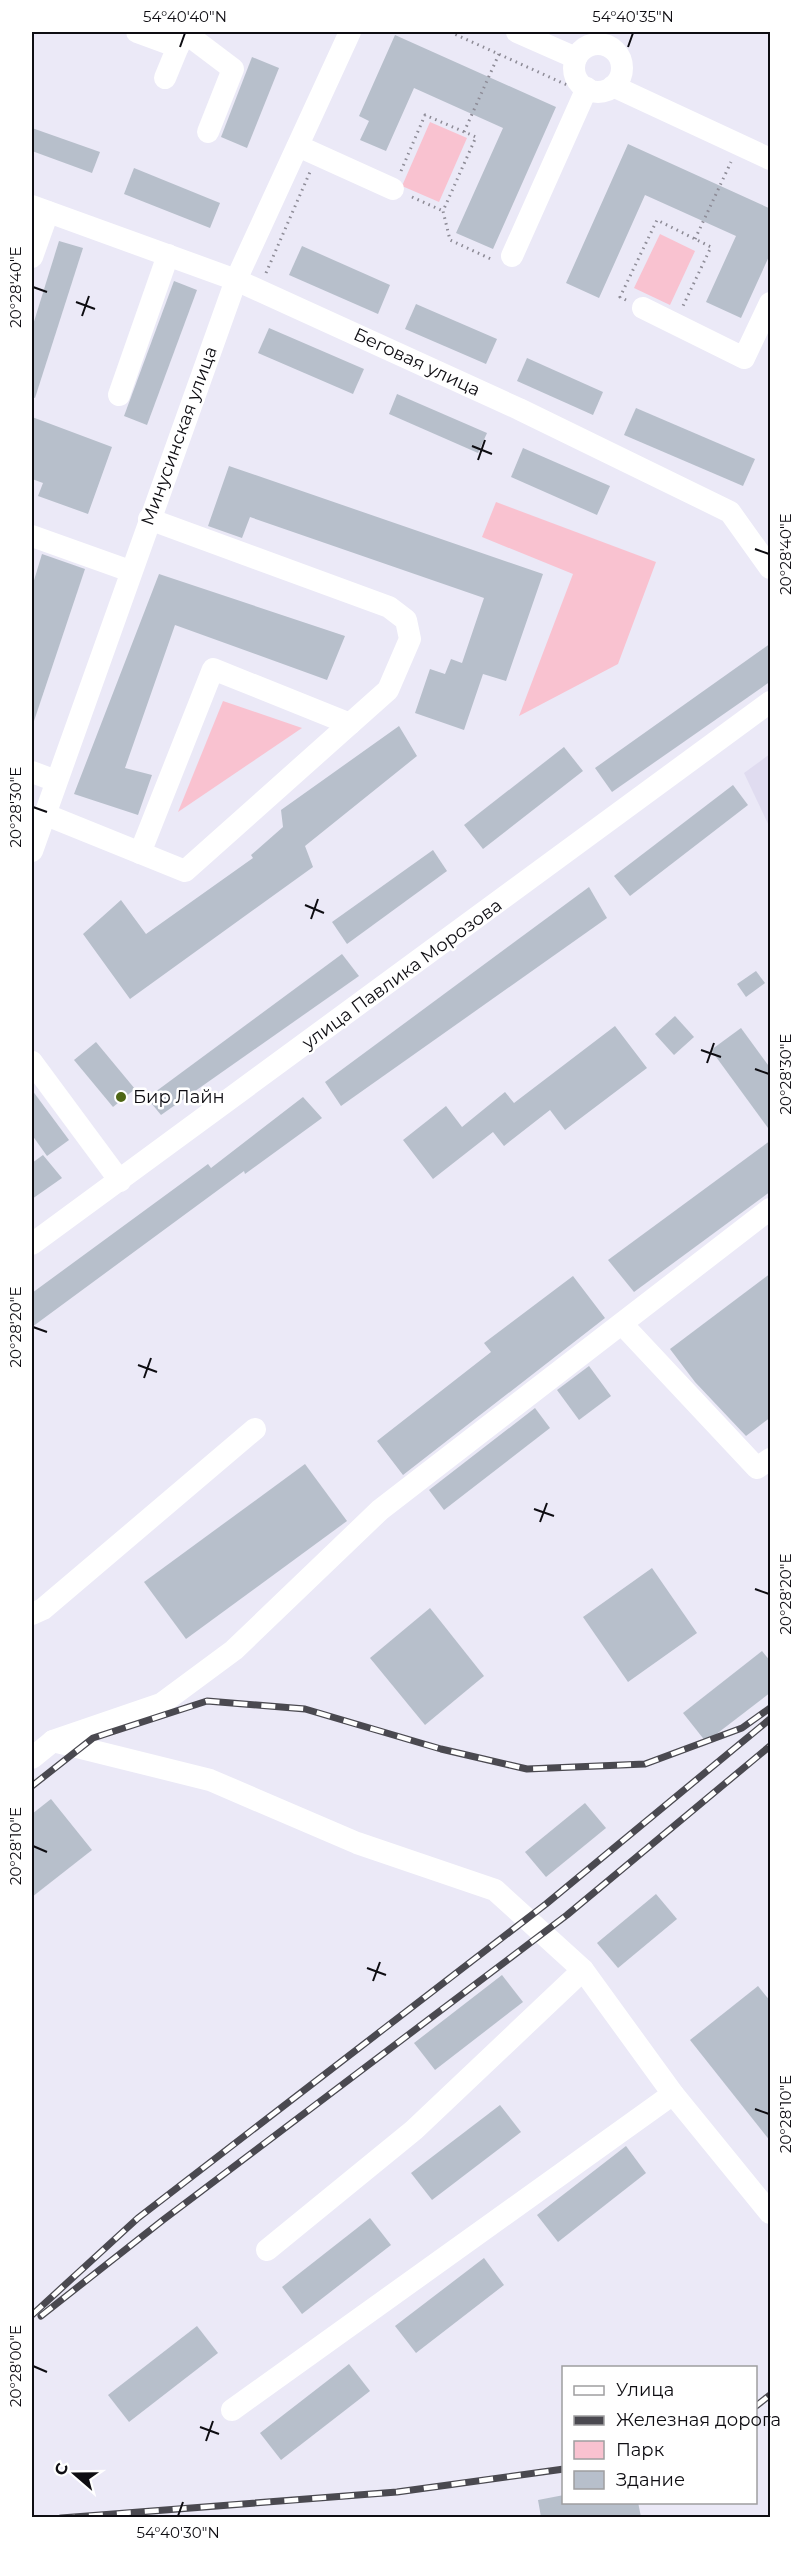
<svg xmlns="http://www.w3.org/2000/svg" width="802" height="2549" viewBox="0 0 802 2549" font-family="Montserrat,sans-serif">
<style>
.built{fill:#e0dcf0}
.green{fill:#f9c2d0}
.building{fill:#b7bfcb}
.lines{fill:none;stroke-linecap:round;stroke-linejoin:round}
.path{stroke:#8d8b96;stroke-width:3;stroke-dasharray:1.5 4.5;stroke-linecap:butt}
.minor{stroke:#fff;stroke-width:22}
.rail-casing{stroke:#4a4950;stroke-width:7}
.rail{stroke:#fff;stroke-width:4.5;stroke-dasharray:14;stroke-linecap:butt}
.ticks{fill:none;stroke:#0e0d12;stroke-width:2}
.poi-dot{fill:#4e6615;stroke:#fff;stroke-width:2}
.labels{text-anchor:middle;stroke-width:5;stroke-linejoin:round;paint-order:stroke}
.street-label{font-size:18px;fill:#0e0d12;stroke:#fff}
.poi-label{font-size:18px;fill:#0e0d12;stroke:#fff;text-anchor:start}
.neatline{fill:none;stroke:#0e0d12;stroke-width:2}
.ticks-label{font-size:15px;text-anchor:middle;fill:#0e0d12}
</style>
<rect width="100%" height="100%" fill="#ebe9f7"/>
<path class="built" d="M770,754V828L744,773Z"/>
<g class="green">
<path d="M430,122L467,138L439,202L402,186Z"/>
<path d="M660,234L695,251L670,305L634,288Z"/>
<path d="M496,502L656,562L618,664L519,716L573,574L482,537Z"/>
<path d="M223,701L302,728L178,812Z"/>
</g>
<g class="building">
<path d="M395,35L556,107L493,249L456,233L503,128L414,88L386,151L360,140L369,121L359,116Z"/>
<path d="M252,57L279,68L247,148L221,137Z"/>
<path d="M32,128L100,152L92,173L32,151Z"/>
<path d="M628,144L771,209V252L741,318L706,302L736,236L645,195L599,298L566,283Z"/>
<path d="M134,168L220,203L210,228L124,194Z"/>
<path d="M59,241L83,248L35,398L32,397V328Z"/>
<path d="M302,246L390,285L378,314L289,275Z"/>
<path d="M174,281L197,290L147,425L124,416Z"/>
<path d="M416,304L497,339L486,364L405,329Z"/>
<path d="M269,328L364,369L353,394L258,353Z"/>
<path d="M527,358L603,392L593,415L517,381Z"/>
<path d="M397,394L487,433L478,453L389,414Z"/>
<path d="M636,408L755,459L743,486L624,435Z"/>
<path d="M32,417L112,447L88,514L38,496L43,483L32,479Z"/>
<path d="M523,448L610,486L597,515L511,477Z"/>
<path d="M229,466L543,574L506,681L483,674L464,730L415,713L430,669L445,674L451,659L462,663L484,598L250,517L242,538L208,526Z"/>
<path d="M42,554L85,569L34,721H32V587Z"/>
<path d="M159,574L345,636L327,680L175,625L125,768L152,775L138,815L74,794Z"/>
<path d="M771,643V681L612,792L595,768Z"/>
<path d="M399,726L417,756L305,846L313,867L130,999L83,934L121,900L146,934L253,858L251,855L283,827L281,810Z"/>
<path d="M564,747L583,771L483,849L464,825Z"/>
<path d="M733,785L748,805L630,896L614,876Z"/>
<path d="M433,850L447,871L347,944L332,922Z"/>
<path d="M589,887L607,918L341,1106L325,1082Z"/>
<path d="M342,954L359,976L161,1115L147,1098Z"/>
<path d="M756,971L765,983L746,997L737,984Z"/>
<path d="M675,1016L694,1037L674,1055L655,1034Z"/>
<path d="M615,1026L647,1068L565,1130L550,1110L504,1146L493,1132L433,1179L403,1140L446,1106L462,1127L505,1092L514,1103Z"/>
<path d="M741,1028L771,1069V1132L711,1050Z"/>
<path d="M96,1042L135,1089L113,1107L74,1060Z"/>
<path d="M32,1090L69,1140L47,1156L32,1135Z"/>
<path d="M303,1097L322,1118L245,1174L244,1171L32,1327V1293L208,1164L211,1168Z"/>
<path d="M771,1140V1191L634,1292L608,1260Z"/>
<path d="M43,1155L62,1178L32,1199V1163Z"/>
<path d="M771,1273V1417L746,1436L695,1382L670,1349Z"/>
<path d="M573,1276L605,1318L403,1475L377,1441L491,1352L484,1343Z"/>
<path d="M589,1366L611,1396L579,1420L557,1390Z"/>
<path d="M535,1408L550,1428L444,1510L429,1490Z"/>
<path d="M305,1464L347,1521L186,1639L144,1582Z"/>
<path d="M652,1568L697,1633L628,1682L583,1617Z"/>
<path d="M430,1608L484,1676L425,1725L370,1658Z"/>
<path d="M762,1651L771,1662V1692L706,1742L683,1713Z"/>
<path d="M51,1799L92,1850L32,1897V1814Z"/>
<path d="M585,1803L606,1828L546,1877L525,1852Z"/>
<path d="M656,1894L677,1919L618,1968L597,1943Z"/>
<path d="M502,1975L523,2002L435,2070L414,2043Z"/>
<path d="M758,1986L771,2002V2142L690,2040Z"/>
<path d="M500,2105L521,2132L432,2200L411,2173Z"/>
<path d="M626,2146L646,2173L558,2242L537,2215Z"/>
<path d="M370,2218L391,2245L302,2314L282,2287Z"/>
<path d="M484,2258L504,2285L416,2353L395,2326Z"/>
<path d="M197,2326L218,2353L129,2422L108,2395Z"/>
<path d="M349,2364L370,2391L281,2460L260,2433Z"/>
<path d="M564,2495V2502H638L641,2517H541L538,2500Z"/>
</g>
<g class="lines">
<g class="path">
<path d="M450,32L567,85"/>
<path d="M586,32H591"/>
<path d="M464,132L499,54"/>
<path d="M401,171L425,115L476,137L443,211L450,240L493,260"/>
<path d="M412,197L443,211"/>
<path d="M695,239L731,162"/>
<path d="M266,273L310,172"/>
<path d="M626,300L620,297L657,220L711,247L683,306"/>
</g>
<g class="minor">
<path d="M137,32L178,47"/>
<path d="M184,32L233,69L208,132"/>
<path d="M517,32L576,58"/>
<circle cx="598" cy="68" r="24"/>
<path d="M165,78L184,32"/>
<path d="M613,86L770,159"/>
<path d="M298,146L393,189"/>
<path d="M32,206L236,280L519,409L730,512L770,568"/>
<path d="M512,256L587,88"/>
<path d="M32,257L48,212"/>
<path d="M643,308L744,358L770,303"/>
<path d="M119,395L168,255"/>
<path d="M32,536L130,571"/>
<path d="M32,772L56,781"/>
<path d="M44,814L185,871L388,690L410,639L406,620L389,607L149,519"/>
<path d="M32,851L236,280L350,32"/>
<path d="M140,853L213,669L350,724"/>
<path d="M32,1062L120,1181"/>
<path d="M32,1244L770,702"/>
<path d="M622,1324L757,1468L770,1459"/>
<path d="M32,1614L43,1609L255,1429"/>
<path d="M53,1741L210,1780L357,1843L495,1890L583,1970L673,2094L770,2213"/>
<path d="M32,1758L53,1741L161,1704L234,1650L380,1510L770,1209"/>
<path d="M267,2250L414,2130L583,1970"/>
<path d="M232,2410L673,2094"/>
</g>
<defs>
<g id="rail">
<path d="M32,1786L93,1738L207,1701L305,1709L441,1749L527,1769L645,1764L742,1728L770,1708"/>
<path d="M32,2315L138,2218L546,1904L770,1719"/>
<path d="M41,2316L163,2220L567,1915L770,1746"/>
<path d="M756,2406L770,2395"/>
<path d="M61,2518L397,2492L564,2469"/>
</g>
</defs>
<use href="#rail" class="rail-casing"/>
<use href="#rail" class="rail"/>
</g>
<path class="ticks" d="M180,47L185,33M628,47L633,33M33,287L47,292M76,302L95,309M82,316L89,296M472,446L492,454M478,460L485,440M755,549L769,554M33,807L47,812M305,905L324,913M311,919L318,899M701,1050L721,1057M707,1063L714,1043M755,1069L769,1074M33,1327L47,1332M138,1365L157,1372M144,1378L151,1358M534,1509L554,1516M540,1522L547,1503M755,1589L769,1594M33,1846L47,1852M367,1968L386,1975M373,1981L380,1962M755,2109L769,2114M33,2366L47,2372M200,2427L219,2434M206,2441L213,2421M178,2516L183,2502"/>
<circle class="poi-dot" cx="121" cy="1097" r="6"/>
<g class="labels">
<g class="street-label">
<text transform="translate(417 362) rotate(25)" y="6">Беговая улица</text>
<text transform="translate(179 436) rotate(-70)" y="6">Минусинская улица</text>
<text transform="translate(402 974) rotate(-36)" y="6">улица Павлика Морозова</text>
</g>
<g class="poi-label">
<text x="133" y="1103">Бир Лайн</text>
</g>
</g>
<rect width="802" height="2549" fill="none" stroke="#ffffff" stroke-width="66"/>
<rect x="562" y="2366" width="195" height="138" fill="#ffffff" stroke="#9f9ea0" stroke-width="1.5"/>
<rect x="574" y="2386" width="30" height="9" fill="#ffffff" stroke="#9f9ea0" stroke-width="1.5"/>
<text x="616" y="2396" font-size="18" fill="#0e0d12">Улица</text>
<rect x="574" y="2416" width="30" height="9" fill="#4a4950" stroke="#9f9ea0" stroke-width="1.5"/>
<text x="616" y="2426" font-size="18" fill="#0e0d12">Железная дорога</text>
<rect x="574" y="2441" width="30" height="18" fill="#f9c2d0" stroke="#9f9ea0" stroke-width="1.5"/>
<text x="616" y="2456" font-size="18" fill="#0e0d12">Парк</text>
<rect x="574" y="2471" width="30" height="18" fill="#b7bfcb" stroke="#9f9ea0" stroke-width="1.5"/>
<text x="616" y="2486" font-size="18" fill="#0e0d12">Здание</text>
<g transform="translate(75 2474) rotate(290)" stroke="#ffffff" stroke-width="4.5" paint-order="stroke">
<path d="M0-4.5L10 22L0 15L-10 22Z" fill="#0e0d12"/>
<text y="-9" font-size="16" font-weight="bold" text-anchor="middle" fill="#0e0d12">С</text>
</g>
<rect x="33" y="33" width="736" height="2483" class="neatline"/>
<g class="ticks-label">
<text x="185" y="22">54°40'40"N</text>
<text x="633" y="22">54°40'35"N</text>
<text transform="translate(16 287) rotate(-90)" y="5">20°28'40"E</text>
<text transform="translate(786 554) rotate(-90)" y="5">20°28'40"E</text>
<text transform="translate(16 807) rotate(-90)" y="5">20°28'30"E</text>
<text transform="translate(786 1074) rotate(-90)" y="5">20°28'30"E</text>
<text transform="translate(16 1327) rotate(-90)" y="5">20°28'20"E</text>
<text transform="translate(786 1594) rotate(-90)" y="5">20°28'20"E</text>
<text transform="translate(16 1846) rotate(-90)" y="5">20°28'10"E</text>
<text transform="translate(786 2114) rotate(-90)" y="5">20°28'10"E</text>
<text transform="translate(16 2366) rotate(-90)" y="5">20°28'00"E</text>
<text x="178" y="2538">54°40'30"N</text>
</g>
</svg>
